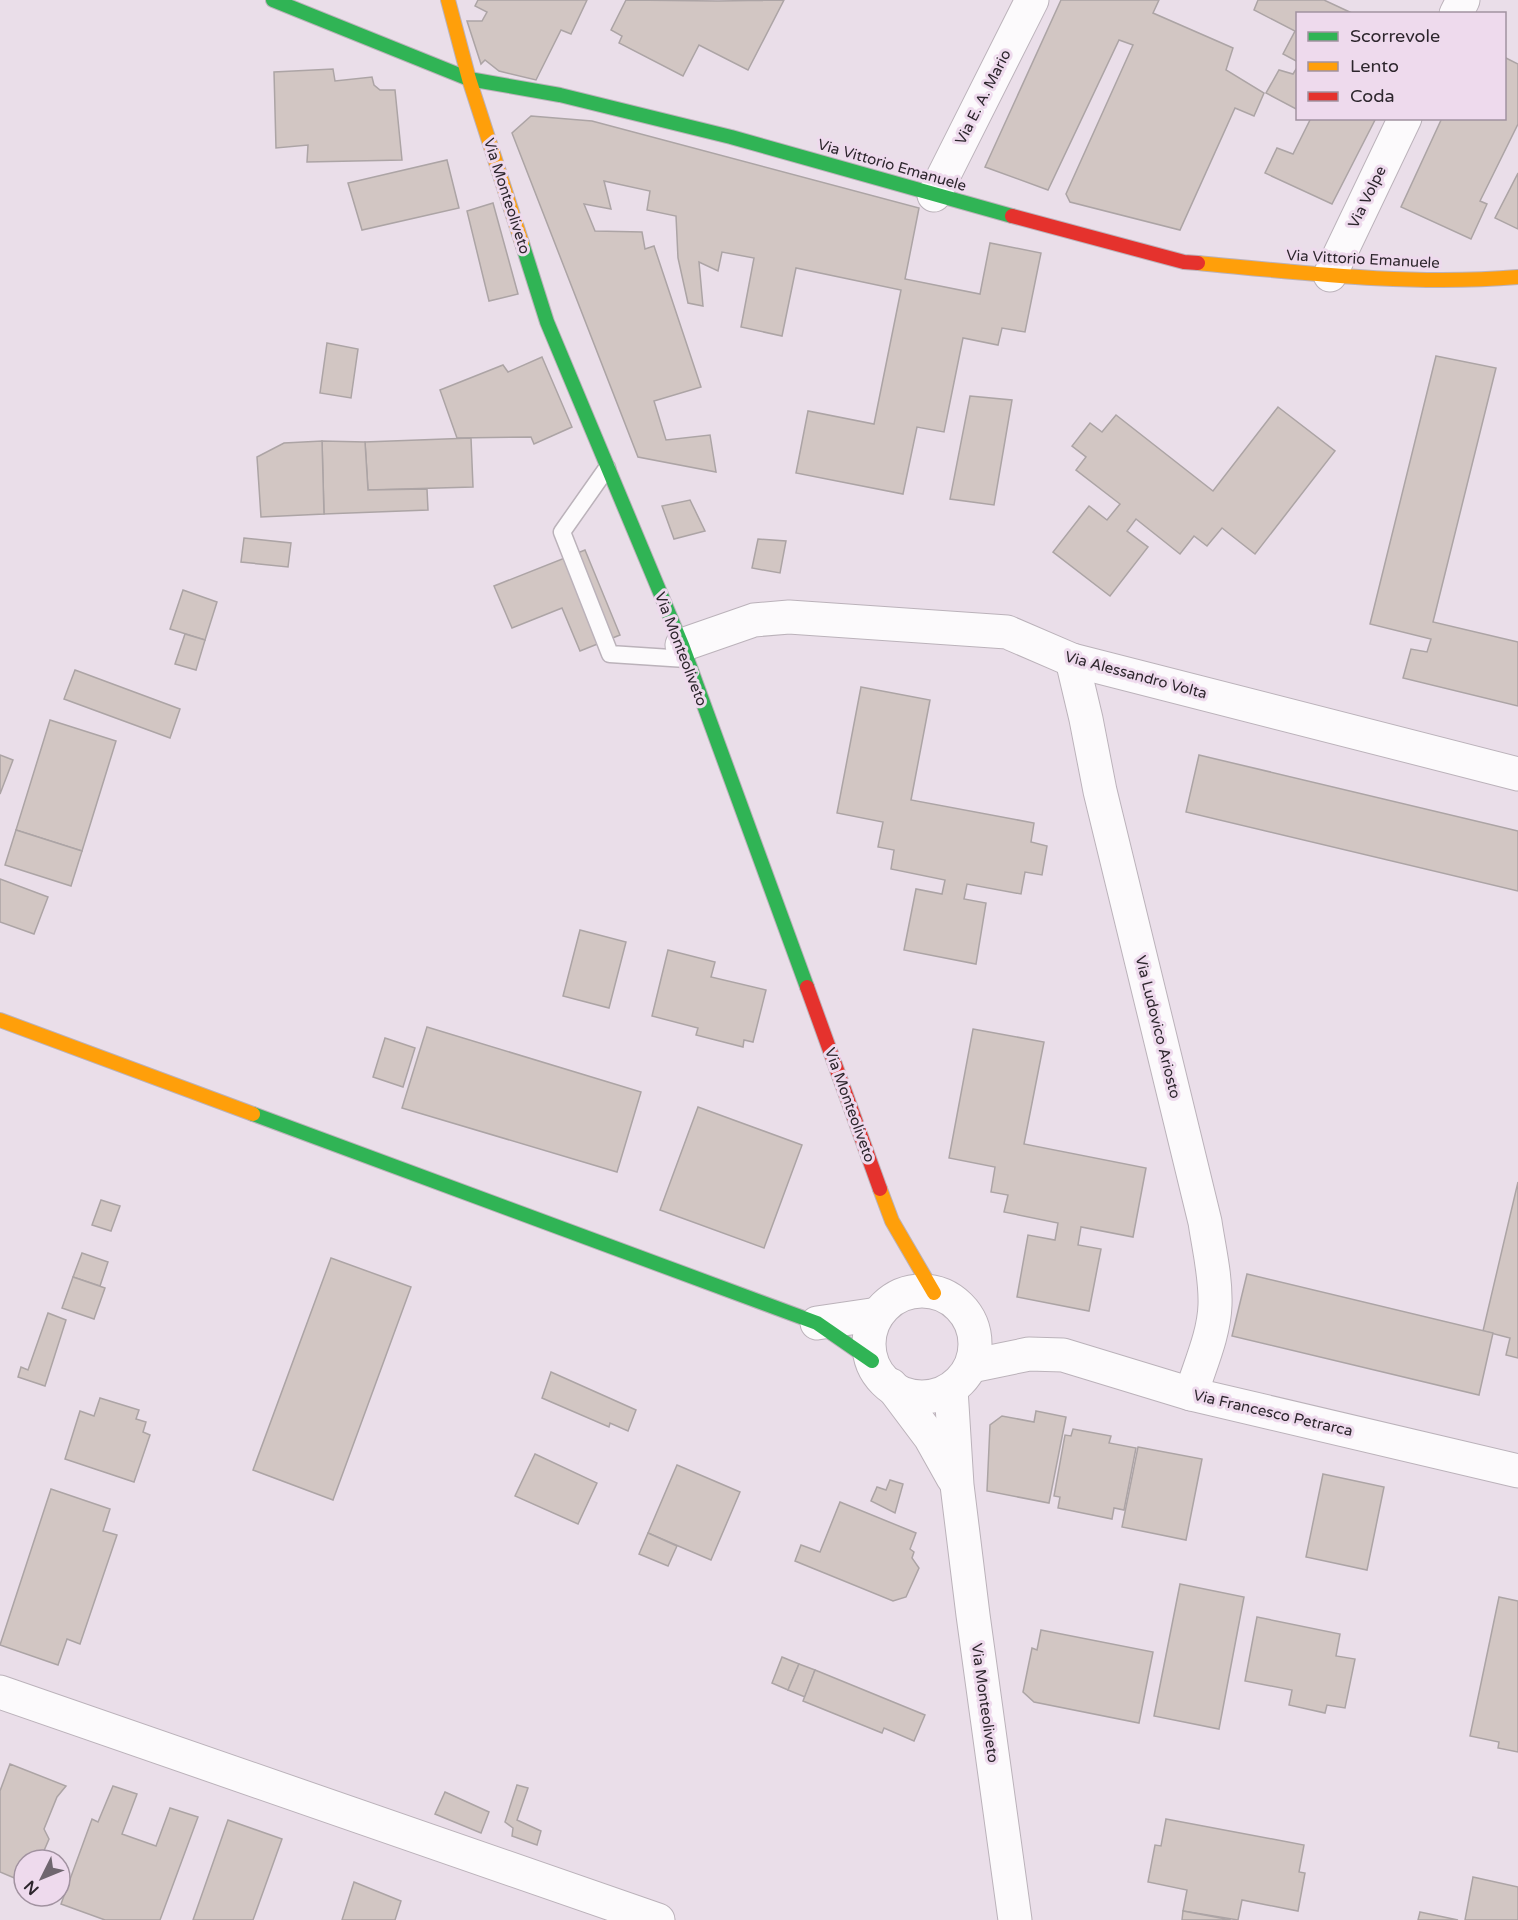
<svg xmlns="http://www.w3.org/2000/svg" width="1518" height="1920" viewBox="0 0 1518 1920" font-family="'Varela Round',sans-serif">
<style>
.building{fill:#d2c6c3;stroke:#aca4a5;stroke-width:1.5}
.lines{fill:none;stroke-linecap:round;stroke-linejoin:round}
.lane-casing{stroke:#bbb2ba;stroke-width:19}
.street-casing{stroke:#bbb2ba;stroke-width:35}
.fast-casing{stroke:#bbb2ba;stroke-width:16}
.slow-casing{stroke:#bbb2ba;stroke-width:16}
.jam-casing{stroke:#bbb2ba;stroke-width:16}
.lane{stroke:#fcfafc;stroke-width:16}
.street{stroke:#fcfafc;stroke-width:33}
.fast{stroke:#30b455;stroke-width:14}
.slow{stroke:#ff9f0a;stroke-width:14}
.jam{stroke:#e5322d;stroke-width:14}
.labels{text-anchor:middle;stroke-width:6;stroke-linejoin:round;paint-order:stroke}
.street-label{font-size:15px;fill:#2d262d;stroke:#eedaed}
</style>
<rect width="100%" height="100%" fill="#eadee9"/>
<g class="building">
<path d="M478,0H587L571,34L561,30L536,80L499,71L485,60L481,64L467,21H482L487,12L475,6Z"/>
<path d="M626,0L718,1L784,0L748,70L699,45L683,76L619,43L622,36L611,30Z"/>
<path d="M1061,0H1159L1153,13L1233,48L1226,70L1264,93L1254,116L1235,108L1180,230L1070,202L1066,194L1133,45L1119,40L1048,190L985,167Z"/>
<path d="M1258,0H1324L1354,14H1298V62L1283,54L1295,31L1254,10Z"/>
<path d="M1504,57L1518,64V124L1480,201L1487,204L1471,239L1401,207L1442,118H1504Z"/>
<path d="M1298,66V110L1266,93L1279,70L1293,74Z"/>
<path d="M333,69L335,81L372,77L374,85L380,90H395L402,160L307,162L308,145L276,148L274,72Z"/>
<path d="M531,116L592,121L919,208L905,279L980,294L990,243L1041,253L1025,332L1002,328L998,345L963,338L944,432L917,427L903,494L796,473L808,411L874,424L901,290L796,268L782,336L741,327L754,258L722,252L718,271L699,262L703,306L688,303L678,258L676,216L647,210L650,191L604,181L611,209L584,204L595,231L642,232L645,249L654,246L701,387L654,401L666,440L710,435L716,472L638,457L512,133Z"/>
<path d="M1311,118H1376L1332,204L1265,173L1277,148L1293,154Z"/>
<path d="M447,160L459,208L362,230L348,183Z"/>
<path d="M1518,173V229L1495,218Z"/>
<path d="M493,203L518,294L489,301L467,211Z"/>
<path d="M327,343L358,349L351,398L320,393Z"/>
<path d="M1436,356L1496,368L1433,622L1518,642V706L1403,678L1411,649L1427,652L1431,639L1370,624Z"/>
<path d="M542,357L572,427L534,444L531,437L457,438L440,390L503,365L508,372Z"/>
<path d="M970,396L1012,400L994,505L950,499Z"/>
<path d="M1278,407L1335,451L1255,554L1222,528L1207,546L1194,536L1180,554L1136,519L1127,531L1148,547L1110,596L1053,552L1089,506L1107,520L1120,504L1076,470L1086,457L1072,446L1090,423L1102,432L1116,415L1213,491Z"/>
<path d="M471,438L473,487L368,490L365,442Z"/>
<path d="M322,441L365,442L368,490L427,489L428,510L324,514Z"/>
<path d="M322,441L324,514L261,517L257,457L284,443Z"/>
<path d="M690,500L705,531L674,539L662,506Z"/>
<path d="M244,538L291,543L288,567L241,562Z"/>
<path d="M758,539L786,541L780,573L752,568Z"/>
<path d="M585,550L620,635L580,651L562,608L512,628L494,586Z"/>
<path d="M183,590L217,602L205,640L170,629Z"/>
<path d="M185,634L205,640L196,670L175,664Z"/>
<path d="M75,670L180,709L170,738L64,699Z"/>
<path d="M861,687L930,700L911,800L1034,823L1031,842L1047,846L1042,875L1025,872L1021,894L967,884L964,899L986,903L976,964L904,950L916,889L942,894L945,880L891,869L894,850L878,847L883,822L837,813Z"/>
<path d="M50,720L116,741L82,851L16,830Z"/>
<path d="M0,755L13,760L0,794Z"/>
<path d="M1199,755L1518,831V891L1186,812Z"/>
<path d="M16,830L82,851L71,886L5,865Z"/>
<path d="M0,879L48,897L34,934L0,922Z"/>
<path d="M580,930L626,942L609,1008L563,996Z"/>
<path d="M668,950L715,962L711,977L766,990L753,1042L744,1040L743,1047L696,1035L698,1028L652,1016Z"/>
<path d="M427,1027L641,1092L617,1172L402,1108Z"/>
<path d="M973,1029L1044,1042L1024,1144L1146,1168L1133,1237L1081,1227L1078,1245L1101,1249L1089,1311L1017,1297L1028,1235L1055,1240L1058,1223L1004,1212L1008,1195L991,1192L995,1167L949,1158Z"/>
<path d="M385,1038L415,1048L403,1087L373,1077Z"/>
<path d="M698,1107L802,1145L764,1248L660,1210Z"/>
<path d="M1518,1182V1358L1506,1355L1510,1338L1483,1331Z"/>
<path d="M101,1200L120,1206L111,1231L92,1225Z"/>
<path d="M82,1253L108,1262L100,1286L73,1277Z"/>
<path d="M331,1258L411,1287L333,1500L253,1470Z"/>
<path d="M1247,1274L1493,1333L1479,1395L1232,1336Z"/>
<path d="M73,1277L105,1288L94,1319L62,1308Z"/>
<path d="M48,1313L66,1320L45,1386L18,1377L21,1367L28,1370Z"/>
<path d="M551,1372L636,1410L628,1431L610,1423L609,1427L542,1398Z"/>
<path d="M100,1398L139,1410L136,1419L146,1422L143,1432L150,1435L134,1482L65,1459L80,1411L94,1416Z"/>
<path d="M1036,1411L1066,1417L1049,1503L987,1491L990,1425L1002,1416L1034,1422Z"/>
<path d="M1073,1429L1111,1436L1109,1443L1136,1448L1124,1510L1114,1508L1112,1519L1058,1508L1060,1497L1054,1496L1065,1435L1071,1436Z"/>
<path d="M1138,1447L1202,1459L1186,1540L1122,1527Z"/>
<path d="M535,1454L597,1483L578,1524L515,1496Z"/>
<path d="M677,1465L740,1492L711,1560L648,1533Z"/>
<path d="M1323,1474L1384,1487L1367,1570L1306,1557Z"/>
<path d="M890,1480L903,1484L895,1513L871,1501L877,1487L886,1490Z"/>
<path d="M51,1489L110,1509L103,1531L117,1535L80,1644L67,1639L58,1665L0,1645Z"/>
<path d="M840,1502L916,1533L910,1549L914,1552L912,1558L919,1568L906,1597L893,1601L795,1561L801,1545L820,1552Z"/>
<path d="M648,1533L677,1546L668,1566L639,1554Z"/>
<path d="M1180,1584L1244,1597L1219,1729L1154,1716Z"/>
<path d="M1499,1597L1518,1601V1752L1498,1748L1499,1742L1470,1736Z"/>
<path d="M1257,1617L1340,1634L1336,1656L1355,1659L1345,1708L1327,1705L1325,1713L1289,1705L1292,1690L1245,1681Z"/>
<path d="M1041,1630L1153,1652L1139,1723L1034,1702L1023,1692L1032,1648L1037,1650Z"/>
<path d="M782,1657L799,1664L788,1690L772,1683Z"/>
<path d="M799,1664L815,1670L805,1697L788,1690Z"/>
<path d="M815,1670L925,1715L914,1741L884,1728L882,1733L803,1701Z"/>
<path d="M10,1764L66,1786L57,1797L44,1829L49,1839L40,1860H24V1882L0,1872V1791Z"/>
<path d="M517,1785L528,1788L517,1820L541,1831L537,1845L512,1836L513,1828L505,1822Z"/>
<path d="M113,1786L137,1794L122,1834L156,1846L170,1808L198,1817L160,1920H105L61,1904L92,1819L98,1822Z"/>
<path d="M445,1792L489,1812L481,1833L435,1814Z"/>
<path d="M1166,1819L1304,1845L1299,1872L1305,1873L1298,1911L1242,1900L1238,1920L1183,1911L1187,1890L1148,1882L1155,1845L1161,1846Z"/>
<path d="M228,1820L282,1839L253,1920H193Z"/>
<path d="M1473,1877L1518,1887V1920H1465Z"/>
<path d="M354,1882L401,1901L395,1920H342Z"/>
<path d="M1183,1911L1231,1920H1182Z"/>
<path d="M1420,1912L1458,1920H1418Z"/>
</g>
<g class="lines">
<defs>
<path id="lane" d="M607,468L562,532L610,654L686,659"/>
<g id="street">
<path d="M1456,14L1463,0"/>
<path d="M934,195L1032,0"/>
<path d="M1330,275L1405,118"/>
<path d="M682,645L754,620L789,617L1007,632L1072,660L1518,774"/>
<path d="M1072,660L1086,719L1100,791L1205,1222C1209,1249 1216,1277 1215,1305C1214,1335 1200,1365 1191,1394"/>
<circle cx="922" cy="1344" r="53"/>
<path d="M817,1323L878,1314"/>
<path d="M971,1366L1029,1354L1063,1355L1191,1394L1518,1471"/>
<path d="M891,1385L930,1437L953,1478"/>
<path d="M951,1389L957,1485L973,1615L1015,1920"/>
<path d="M0,1692L658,1920"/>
</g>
<g id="fast">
<path d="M273,0L469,79L560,95L731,137L1012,216"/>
<path d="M522,243L547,322L682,645L807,987"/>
<path d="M253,1114L817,1323L872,1361"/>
</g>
<g id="slow">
<path d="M448,0L469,79L522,243"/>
<path d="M1198,263C1304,273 1412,286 1518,277"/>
<path d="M0,1020L253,1114"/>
<path d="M880,1189L892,1221L934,1293"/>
</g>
<g id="jam">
<path d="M1012,216L1184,262L1198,263"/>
<path d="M807,987L880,1189"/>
</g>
</defs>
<use href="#lane" class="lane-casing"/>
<use href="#street" class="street-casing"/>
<use href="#fast" class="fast-casing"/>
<use href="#slow" class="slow-casing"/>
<use href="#jam" class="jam-casing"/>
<use href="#lane" class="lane"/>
<use href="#street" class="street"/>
<use href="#fast" class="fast"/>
<use href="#slow" class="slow"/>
<use href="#jam" class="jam"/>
</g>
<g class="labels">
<g class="street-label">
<text transform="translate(983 97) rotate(-63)" y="5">Via E. A. Mario</text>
<text transform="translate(892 165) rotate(16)" y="5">Via Vittorio Emanuele</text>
<text transform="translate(507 196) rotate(72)" y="5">Via Monteoliveto</text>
<text transform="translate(1367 197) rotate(-64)" y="5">Via Volpe</text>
<text transform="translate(1363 259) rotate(3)" y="5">Via Vittorio Emanuele</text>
<text transform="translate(681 649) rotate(69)" y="5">Via Monteoliveto</text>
<text transform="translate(1136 675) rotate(15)" y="5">Via Alessandro Volta</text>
<text transform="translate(1158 1027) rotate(76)" y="5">Via Ludovico Ariosto</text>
<text transform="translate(850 1105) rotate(70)" y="5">Via Monteoliveto</text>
<text transform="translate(1273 1413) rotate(13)" y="5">Via Francesco Petrarca</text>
<text transform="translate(985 1703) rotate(82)" y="5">Via Monteoliveto</text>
</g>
</g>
<rect x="1296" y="12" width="210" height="108" fill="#eedaed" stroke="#a192a0" stroke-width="1.5"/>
<rect x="1308" y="32" width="30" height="9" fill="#30b455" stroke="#a192a0" stroke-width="1.5"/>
<text x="1350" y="42" font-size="18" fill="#2d262d">Scorrevole</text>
<rect x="1308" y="62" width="30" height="9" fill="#ff9f0a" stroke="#a192a0" stroke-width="1.5"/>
<text x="1350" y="72" font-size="18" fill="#2d262d">Lento</text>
<rect x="1308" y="92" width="30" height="9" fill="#e5322d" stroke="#a192a0" stroke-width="1.5"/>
<text x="1350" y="102" font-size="18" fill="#2d262d">Coda</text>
<g transform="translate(42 1878) rotate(227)"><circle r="28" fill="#eedaed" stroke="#a192a0" stroke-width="1.5"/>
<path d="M0-4.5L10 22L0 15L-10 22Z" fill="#6f666f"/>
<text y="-9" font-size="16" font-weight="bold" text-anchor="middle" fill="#2d262d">N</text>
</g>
</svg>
